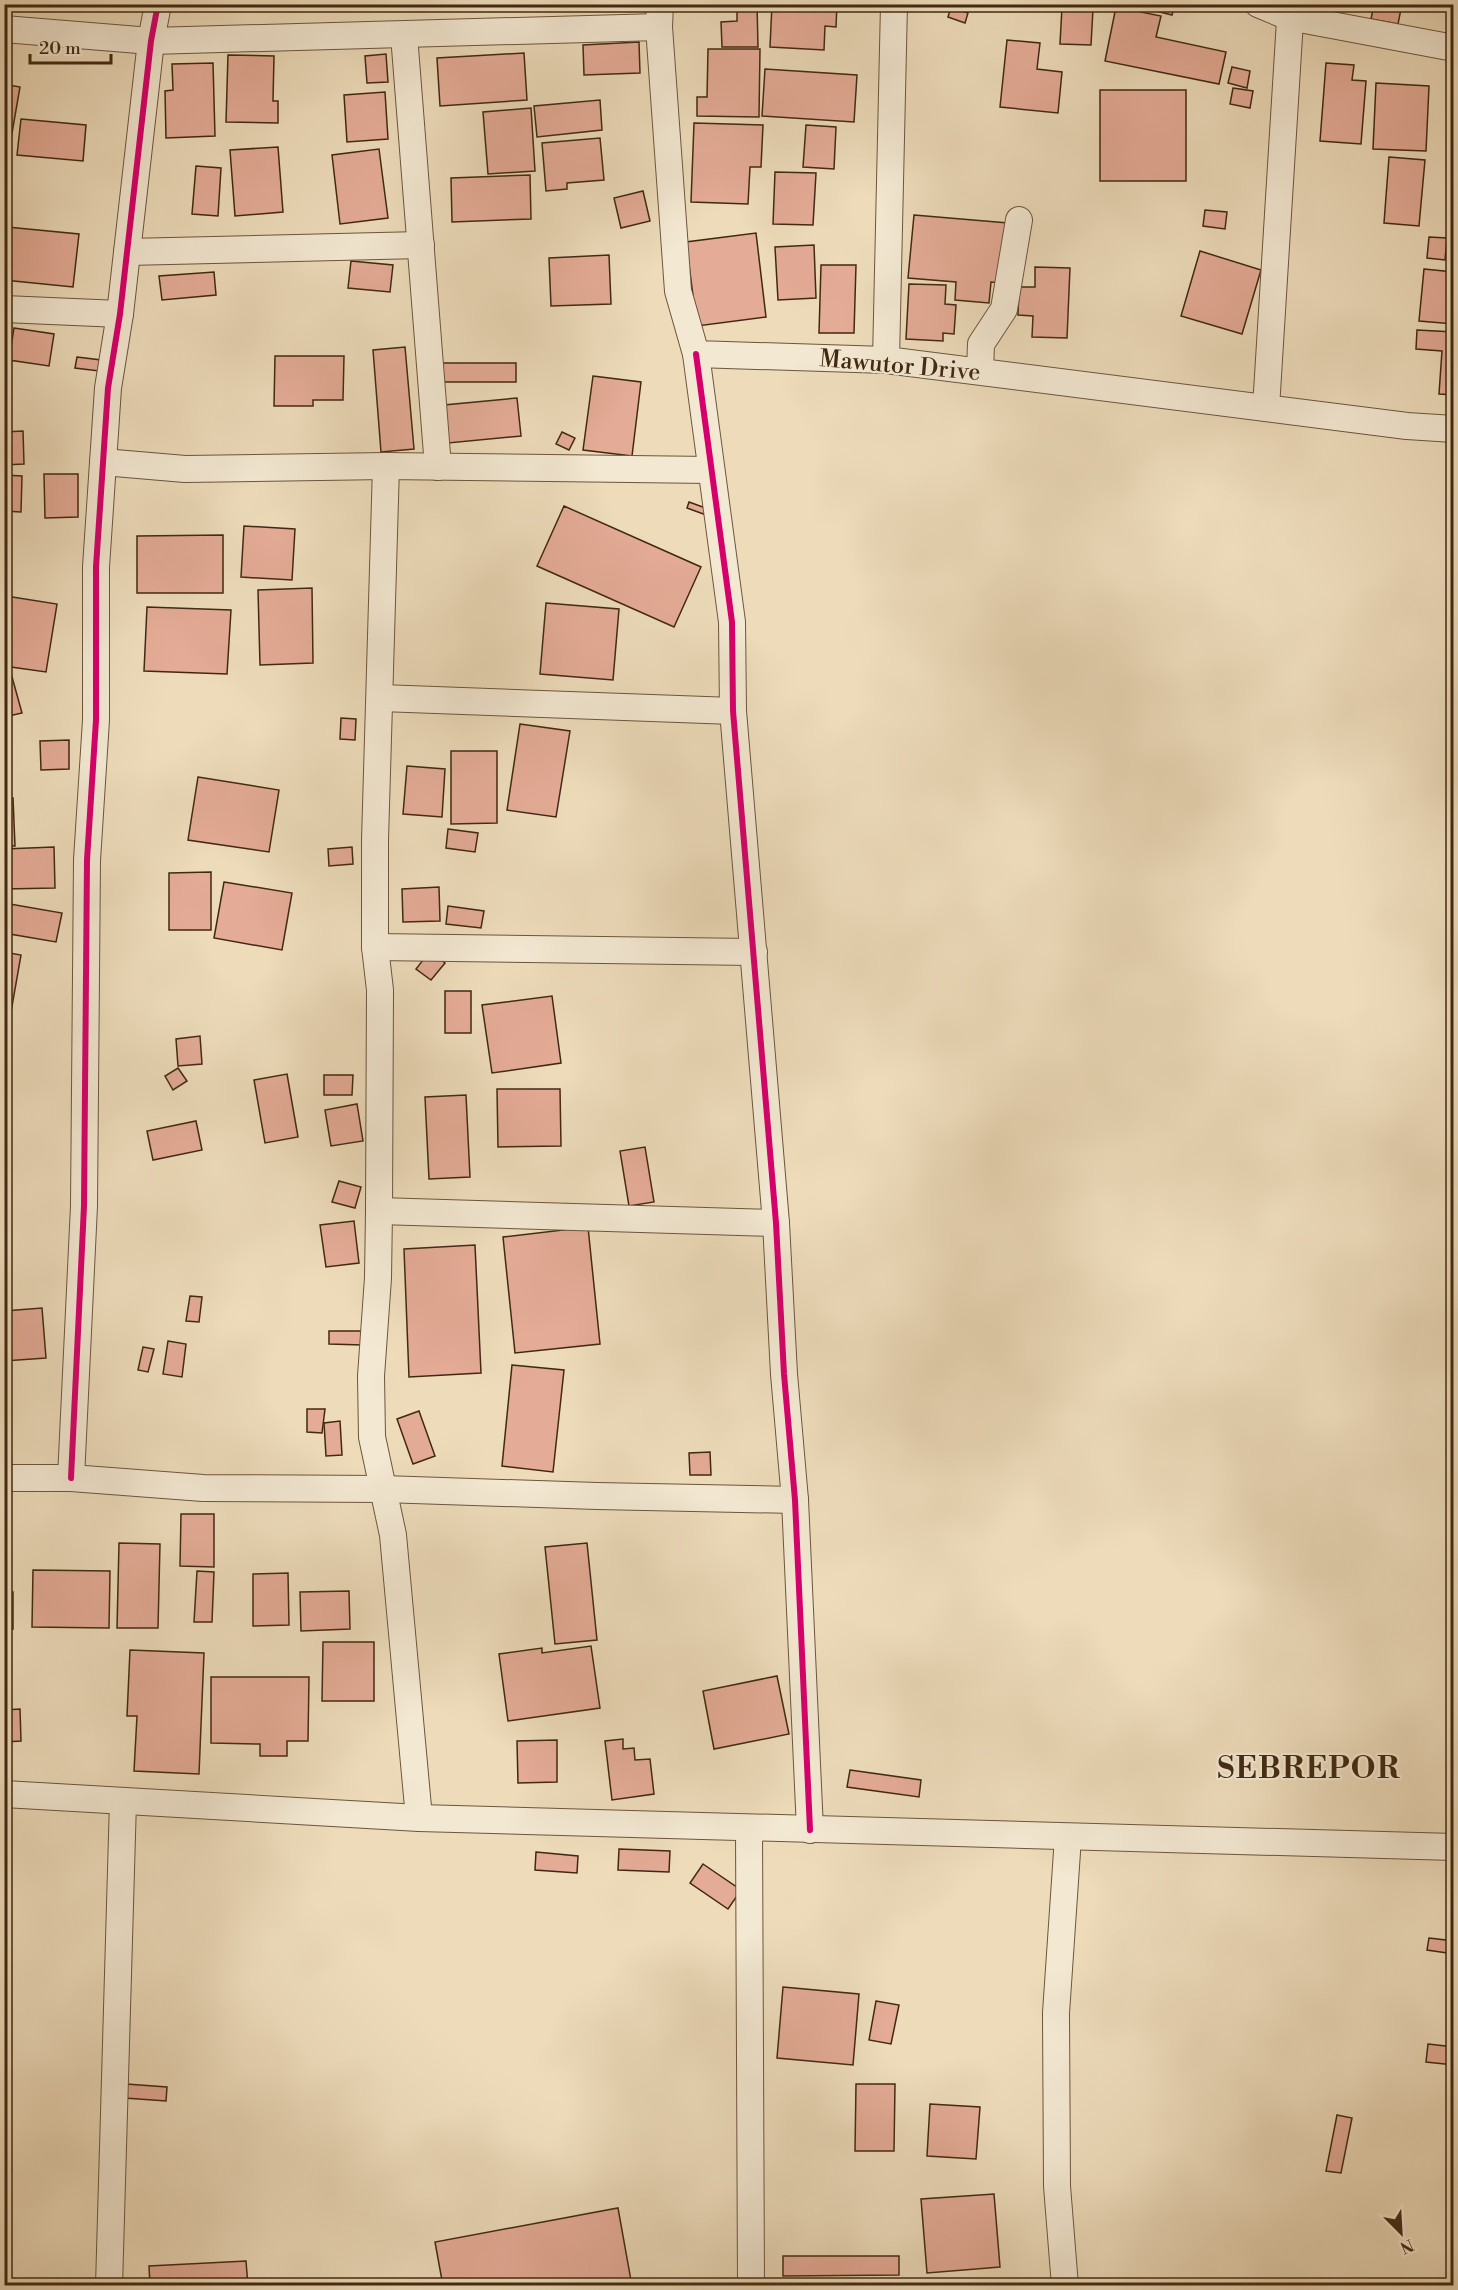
<svg xmlns="http://www.w3.org/2000/svg" width="1458" height="2290" viewBox="0 0 1458 2290" font-family="'Libre Bodoni',serif">
<style>
.building{fill:#e4ab96;stroke:#412911;stroke-width:1.5}
.lines{fill:none;stroke-linecap:round;stroke-linejoin:round}
.minor-casing{stroke:#6c563b;stroke-width:28}
.minor{stroke:#f3e8d2;stroke-width:26}
.cycleway-casing{stroke:#f3e8d2;stroke-width:10}
.cycleway{stroke:#d6006c;stroke-width:6}
.labels{text-anchor:middle;stroke-width:4.5;stroke-linejoin:round;paint-order:stroke}
.street-label{font-size:24px;fill:#412911;stroke:#f3e8d2}
.district-label{font-size:30px;font-weight:bold;letter-spacing:1.5px;fill:#412911;stroke:#f3e8d2}
</style>
<rect width="100%" height="100%" fill="#eddbba"/>
<filter id="stains"><feTurbulence type="fractalNoise" baseFrequency=".00333" numOctaves="4"/><feColorMatrix values="0 0 0 0 .2 0 0 0 0 .09 0 0 0 0 .02 0 0 0 .5 -.17"/></filter>
<radialGradient id="worn" r=".72"><stop offset=".6" stop-color="#630" stop-opacity="0"/><stop offset="1" stop-color="#630" stop-opacity=".3"/></radialGradient>
<g class="building">
<path d="M737,4H757L758,47H722L721,22L737,21Z"/>
<path d="M772,4H837L836,27L825,26L824,50L770,47Z"/>
<path d="M1128,4H1175L1172,15Z"/>
<path d="M1402,4L1398,24L1371,19L1373,9L1349,5Z"/>
<path d="M951,7L968,13L965,23L948,17Z"/>
<path d="M1062,7L1093,9L1091,45L1060,44Z"/>
<path d="M1116,7L1161,16L1156,37L1226,52L1219,84L1105,61Z"/>
<path d="M1007,40L1040,43L1037,69L1062,72L1058,113L1000,107Z"/>
<path d="M639,42L640,73L584,75L583,45Z"/>
<path d="M708,49H760L759,117L697,116V97H707Z"/>
<path d="M524,53L527,100L440,106L437,58Z"/>
<path d="M386,54L388,82L367,83L365,56Z"/>
<path d="M228,55L274,56L273,101H278V123L226,122Z"/>
<path d="M213,63L215,136L166,138L165,91L173,90L172,64Z"/>
<path d="M1326,63L1354,65L1352,80L1366,81L1361,144L1320,141Z"/>
<path d="M1232,67L1250,71L1247,88L1228,83Z"/>
<path d="M765,69L857,75L854,122L762,116Z"/>
<path d="M1376,83L1429,86L1426,151L1373,149Z"/>
<path d="M4,84L20,87L7,162L4,161Z"/>
<path d="M1233,88L1253,91L1250,108L1230,104Z"/>
<rect x="1100" y="90" width="86" height="91"/>
<path d="M385,92L388,139L347,142L344,95Z"/>
<path d="M600,100L602,130L537,137L534,106Z"/>
<path d="M531,108L535,171L488,174L483,112Z"/>
<path d="M21,119L86,125L83,161L17,155Z"/>
<path d="M694,123L763,125L761,167H750L748,204L691,202Z"/>
<path d="M806,125L836,127L834,169L803,167Z"/>
<path d="M600,138L604,180L567,183V189L546,191L542,143Z"/>
<path d="M278,147L283,212L235,216L230,150Z"/>
<path d="M379,149L388,218L340,224L332,155Z"/>
<path d="M1389,157L1425,160L1419,226L1384,223Z"/>
<path d="M196,166L221,168L218,216L192,214Z"/>
<path d="M775,172L816,173L813,225L773,224Z"/>
<path d="M530,175L531,219L452,222L451,178Z"/>
<path d="M1453,177H1454V229H1450Z"/>
<path d="M643,191L650,221L621,228L614,198Z"/>
<path d="M1205,210L1227,212L1225,229L1203,226Z"/>
<path d="M914,215L1008,223L1002,283L991,282L989,303L955,300L956,282L908,278Z"/>
<path d="M7,227L79,234L73,287L4,280Z"/>
<path d="M756,233L766,317L697,326L686,242Z"/>
<path d="M1429,237L1447,238L1445,260L1427,258Z"/>
<path d="M814,245L816,298L778,300L775,247Z"/>
<path d="M1200,251L1261,270L1242,334L1181,316Z"/>
<path d="M609,255L611,304L551,306L549,258Z"/>
<path d="M351,261L393,265L390,292L348,288Z"/>
<path d="M821,265H856L854,333H819Z"/>
<path d="M1035,267L1070,268L1067,338L1032,337L1033,316L1018,315L1019,287H1035Z"/>
<path d="M1424,269L1454,272V324L1419,321Z"/>
<path d="M214,272L216,295L162,300L159,276Z"/>
<path d="M909,284L946,285L945,304L956,305L954,334L943,333V341L906,339Z"/>
<path d="M14,328L54,334L49,366L9,360Z"/>
<path d="M1417,330L1454,332V395L1439,394L1442,351L1416,349Z"/>
<path d="M405,347L414,449L381,452L373,350Z"/>
<path d="M275,356H344L343,400H313V406H274Z"/>
<path d="M77,357L101,360L99,371L75,368Z"/>
<rect x="437" y="363" width="79" height="19"/>
<path d="M593,376L641,382L632,456L583,450Z"/>
<path d="M517,398L521,436L448,443L444,405Z"/>
<path d="M23,431L24,464L4,465V432Z"/>
<path d="M562,432L575,438L569,450L556,444Z"/>
<path d="M44,474H78V517L45,518Z"/>
<path d="M4,475L22,476L21,512L4,511Z"/>
<path d="M689,502L711,510L709,516L687,508Z"/>
<path d="M564,506L701,567L674,627L537,566Z"/>
<path d="M244,526L295,529L292,580L241,577Z"/>
<path d="M223,535V593H137V536Z"/>
<path d="M312,588L313,663L260,665L258,590Z"/>
<path d="M6,596L57,604L46,672L4,666Z"/>
<path d="M546,603L619,609L613,680L540,674Z"/>
<path d="M147,607L231,610L227,674L144,671Z"/>
<path d="M9,666L22,713L4,717V668Z"/>
<path d="M341,718L356,719L355,740L340,739Z"/>
<path d="M520,724L570,731L556,817L507,810Z"/>
<path d="M69,740V769L41,770L40,741Z"/>
<path d="M451,751H497V823L451,824Z"/>
<path d="M407,766L445,769L442,817L403,814Z"/>
<path d="M198,777L279,790L269,852L188,840Z"/>
<path d="M4,798H13L15,846H4Z"/>
<path d="M448,829L478,833L475,852L446,848Z"/>
<path d="M54,847L55,888L4,889V849Z"/>
<path d="M352,847L353,864L329,866L328,849Z"/>
<path d="M211,872V930H169V873Z"/>
<path d="M224,882L292,893L282,950L214,938Z"/>
<path d="M439,887L440,921L403,922L402,889Z"/>
<path d="M4,903L62,913L56,942L4,933Z"/>
<path d="M448,906L484,911L481,928L446,924Z"/>
<path d="M430,951L445,963L431,980L416,969Z"/>
<path d="M4,952L21,955L11,1012L4,1011Z"/>
<rect x="445" y="991" width="26" height="42"/>
<path d="M552,996L561,1063L492,1073L482,1005Z"/>
<path d="M200,1036L202,1064L178,1066L176,1039Z"/>
<path d="M178,1068L187,1081L173,1090L165,1076Z"/>
<path d="M287,1074L298,1137L265,1143L254,1080Z"/>
<path d="M324,1075H353L352,1095H324Z"/>
<path d="M497,1089H560L561,1146L498,1147Z"/>
<path d="M466,1095L470,1177L429,1179L425,1097Z"/>
<path d="M357,1104L363,1141L331,1146L325,1110Z"/>
<path d="M196,1121L202,1150L153,1160L147,1131Z"/>
<path d="M645,1147L654,1202L629,1206L620,1151Z"/>
<path d="M339,1181L361,1187L355,1208L332,1202Z"/>
<path d="M354,1221L359,1263L326,1267L320,1225Z"/>
<path d="M588,1227L600,1344L515,1353L503,1237Z"/>
<path d="M475,1245L481,1373L409,1377L404,1249Z"/>
<path d="M190,1296L202,1297L199,1322L186,1321Z"/>
<path d="M42,1308L46,1358L4,1361V1311Z"/>
<path d="M329,1331H364L363,1345L329,1344Z"/>
<path d="M168,1341L186,1344L182,1377L163,1374Z"/>
<path d="M143,1347L154,1349L148,1372L138,1370Z"/>
<path d="M512,1365L564,1370L553,1472L502,1466Z"/>
<path d="M307,1409H325L322,1433L307,1432Z"/>
<path d="M419,1411L435,1456L413,1464L397,1419Z"/>
<path d="M340,1421L342,1455L326,1456L324,1423Z"/>
<path d="M710,1452L711,1475H690L689,1453Z"/>
<path d="M181,1514H214V1567L180,1566Z"/>
<path d="M119,1543L160,1544L158,1628H117Z"/>
<path d="M587,1543L597,1640L555,1644L545,1547Z"/>
<path d="M33,1570L110,1571L109,1628L32,1627Z"/>
<path d="M197,1571L214,1572L212,1622H194Z"/>
<path d="M288,1573L289,1625L253,1626V1574Z"/>
<path d="M349,1591L350,1629L301,1631L300,1592Z"/>
<rect x="4" y="1592" width="9" height="37"/>
<path d="M323,1642H374V1701H322Z"/>
<path d="M591,1646L600,1708L508,1721L499,1654L542,1648V1653Z"/>
<path d="M130,1650L204,1653L199,1774L134,1771L137,1716H127Z"/>
<path d="M777,1676L789,1734L714,1749L703,1691Z"/>
<path d="M211,1677H309L308,1741H287V1756H260V1744L211,1743Z"/>
<path d="M20,1709L21,1741L5,1742L4,1710Z"/>
<path d="M623,1739V1749L634,1748L635,1760L650,1759L654,1794L612,1800L605,1741Z"/>
<path d="M557,1740V1782L518,1783L517,1741Z"/>
<path d="M850,1770L921,1780L919,1797L847,1787Z"/>
<path d="M619,1849L670,1851L669,1872L618,1870Z"/>
<path d="M536,1852L578,1856L577,1873L535,1870Z"/>
<path d="M703,1864L741,1890L728,1909L690,1883Z"/>
<path d="M1429,1938L1454,1941V1954L1427,1950Z"/>
<path d="M783,1987L859,1994L853,2065L777,2058Z"/>
<path d="M876,2001L899,2005L891,2044L869,2040Z"/>
<path d="M1428,2044L1454,2047V2065L1426,2062Z"/>
<path d="M126,2084L167,2087L166,2101L125,2098Z"/>
<path d="M856,2084H895L894,2151H855Z"/>
<path d="M930,2104L980,2107L976,2159L927,2156Z"/>
<path d="M1337,2115L1352,2118L1341,2173L1326,2171Z"/>
<path d="M994,2194L1000,2267L927,2273L921,2199Z"/>
<path d="M618,2208L632,2286H443L435,2242Z"/>
<path d="M783,2256H899V2275L783,2276Z"/>
<path d="M246,2261L248,2286H150L149,2266Z"/>
</g>
<g class="lines">
<defs>
<g id="minor">
<path d="M660,4L659,27L678,291L696,354L886,360L1407,426L1454,429"/>
<path d="M1258,4L1289,17L1454,48"/>
<path d="M4,29L151,41L659,27"/>
<path d="M404,35L438,467"/>
<path d="M127,252L421,245"/>
<path d="M4,309L120,314"/>
<path d="M696,354L732,622L733,711L776,1223L784,1374L795,1500L810,1830"/>
<path d="M886,360L894,4"/>
<path d="M980,371L981,344L1004,309L1019,220"/>
<path d="M1266,408L1291,4"/>
<path d="M103,462L185,469L386,466L711,470"/>
<path d="M386,466L375,840V947L380,990L379,1211L378,1278L371,1376L372,1437L393,1535L419,1818"/>
<path d="M381,698L733,711"/>
<path d="M375,947L754,952"/>
<path d="M379,1211L776,1223"/>
<path d="M4,1478H71L203,1488L383,1489L597,1496L795,1500"/>
<path d="M71,1478L84,1206L87,860L96,720V567L108,388L120,314L151,41L158,4"/>
<path d="M4,1794L419,1818L1454,1847"/>
<path d="M749,1828L751,2286"/>
<path d="M109,2286L123,1801"/>
<path d="M1065,2286L1057,2186L1056,2013L1068,1837"/>
</g>
</defs>
<use href="#minor" class="minor-casing"/>
<use href="#minor" class="minor"/>
<defs>
<g id="cycleway">
<path d="M696,354L732,622L733,711L776,1223L784,1374L795,1500L810,1830"/>
<path d="M71,1478L84,1206L87,860L96,720V567L108,388L120,314L151,41L158,4"/>
</g>
</defs>
<use href="#cycleway" class="cycleway-casing"/>
<use href="#cycleway" class="cycleway"/>
</g>
<g class="labels">
<g class="street-label">
<text transform="translate(900 365) rotate(5)" y="8">Mawutor Drive</text>
</g>
<g class="district-label">
<text x="1309" y="1778">SEBREPOR</text>
</g>
</g>
<rect width="1458" height="2290" fill="none" stroke="#eddbba" stroke-width="24"/>
<rect x="6" y="6" width="1446" height="2278" fill="none" stroke="#412911" stroke-width="3"/>
<rect x="12" y="12" width="1434" height="2266" fill="none" stroke="#412911" stroke-width="1.5"/>
<g transform="translate(1401 2233) rotate(156)" stroke="#f3e8d2" stroke-width="4.5" paint-order="stroke">
<path d="M0-4.5L10 22L0 15L-10 22Z" fill="#412911"/>
<text y="-9" font-size="16" font-weight="bold" text-anchor="middle" fill="#412911">N</text>
</g>
<path d="M30 54v9h81v-9" fill="none" stroke="#412911" stroke-width="3"/>
<text x="39" y="54" font-size="18" fill="#412911" stroke="#f3e8d2" stroke-width="4.5" paint-order="stroke">20 m</text>
<rect width="100%" height="100%" filter="url(#stains)"/>
<rect width="100%" height="100%" fill="url(#worn)"/>
</svg>
